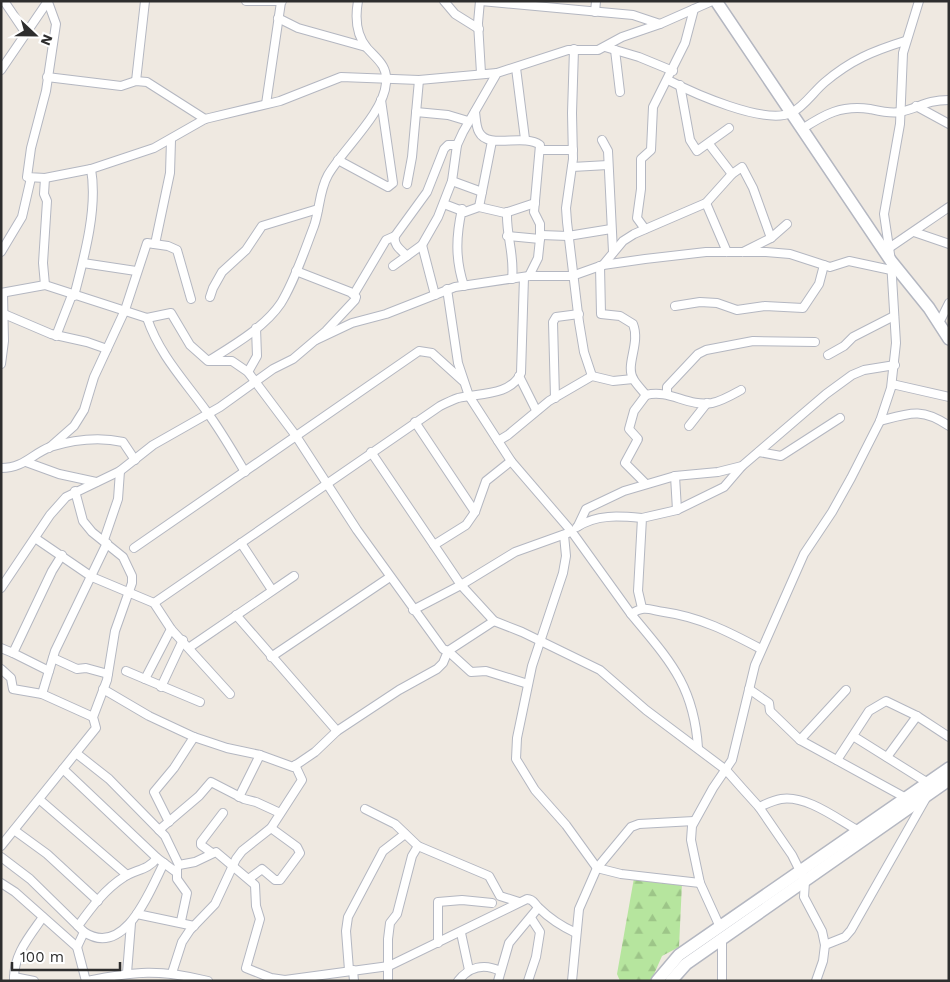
<svg xmlns="http://www.w3.org/2000/svg" width="950" height="982" viewBox="0 0 950 982" font-family="'Work Sans',sans-serif">
<style>
.forest{fill:url(#forest-firs)}
.lines{fill:none;stroke-linecap:round;stroke-linejoin:round}
.street-casing{stroke:#b4b7c1;stroke-width:10}
.secondary-casing{stroke:#b4b7c1;stroke-width:14}
.street{stroke:#fff;stroke-width:8}
.secondary{stroke:#fff;stroke-width:11}
</style>
<defs>
<pattern id="forest-firs" width="22" height="20" patternUnits="userSpaceOnUse" patternTransform="scale(1.25)"><rect width="22" height="20" fill="#b6e59e"/><path d="M5 1l3.5 6h-7zM16 11l3.5 6h-7z" fill="#9dc588"/></pattern>
</defs>
<rect width="100%" height="100%" fill="#efe9e1"/>
<path class="forest" d="M634,878L682,883L679,947L662,956L651,981H620L617,974Z"/>
<g class="lines">
<defs>
<g id="street">
<path d="M4,1L25,32"/>
<path d="M246,1H282"/>
<path d="M444,1L455,14L479,29"/>
<path d="M480,1L478,23L481,73"/>
<path d="M481,1L633,15L660,24"/>
<path d="M48,2L56,24L46,91L31,148L27,177L45,178L91,169L154,148L205,119L280,101L341,77L419,80L497,73"/>
<path d="M595,12L596,1"/>
<path d="M278,18L298,28L366,47"/>
<path d="M605,47L639,57L673,71"/>
<path d="M574,49L572,113L573,159L566,208L567,222L579,322L584,352L592,376"/>
<path d="M615,50L620,92"/>
<path d="M516,68L525,139"/>
<path d="M1,70L48,1"/>
<path d="M47,77L121,86L136,81L147,82L205,119"/>
<path d="M668,80C693,93 764,125 791,113C804,107 814,91 825,82C851,60 873,51 905,41"/>
<path d="M136,81L145,1"/>
<path d="M680,85L690,140L697,151L729,128"/>
<path d="M266,104L281,2"/>
<path d="M916,106L949,124"/>
<path d="M416,112L448,115L468,121"/>
<path d="M475,112C476,119 476,127 479,132C488,150 523,133 540,145L534,212L540,224V239L538,258L529,276"/>
<path d="M802,129C825,114 841,105 870,109C879,111 891,114 900,112C919,108 926,100 949,100"/>
<path d="M602,140L608,151L613,252"/>
<path d="M709,144L732,174"/>
<path d="M541,150H573"/>
<path d="M338,160L388,187L393,183L381,100"/>
<path d="M572,167L608,165"/>
<path d="M45,178L44,194L47,201L43,263L45,285"/>
<path d="M452,181L482,192"/>
<path d="M407,184L412,157L419,80"/>
<path d="M706,203L727,252"/>
<path d="M444,204L465,212L479,207L505,213L535,203"/>
<path d="M479,207L492,141"/>
<path d="M462,209C456,236 455,259 464,286"/>
<path d="M507,212C506,236 515,256 512,279"/>
<path d="M645,229L637,218L641,189V159L651,150L653,107L685,43L694,9"/>
<path d="M914,232L949,244"/>
<path d="M541,235L568,236L611,229"/>
<path d="M507,236L540,239"/>
<path d="M155,244L170,173L171,140"/>
<path d="M422,245L435,295"/>
<path d="M889,248L949,207"/>
<path d="M1,252L22,217L31,178"/>
<path d="M743,252L771,238L787,224"/>
<path d="M407,256C401,250 393,245 395,236L427,192L444,149L448,145H457"/>
<path d="M83,263L136,271"/>
<path d="M603,265L623,241L634,234L706,203L732,174L742,167L753,188L771,238"/>
<path d="M393,266L422,245L438,217L452,181L457,145L463,132L497,73L568,50H598L622,37L660,24L712,1"/>
<path d="M600,266L601,314L620,316L633,324C641,344 624,366 634,380C637,385 642,390 646,395C670,389 687,407 712,403C722,401 732,395 741,390"/>
<path d="M447,289L458,363L469,396L511,461L572,532L631,614C644,605 650,610 664,612C700,617 729,632 761,649"/>
<path d="M1,293L45,285L147,318L171,313L190,345L208,361H232L248,372L296,436L357,530L443,649L448,651L471,672L486,671L528,684"/>
<path d="M354,294L386,240L395,236"/>
<path d="M74,296C84,258 98,208 91,169"/>
<path d="M210,297L213,288L222,272L246,250L262,226L318,209"/>
<path d="M675,306L700,302L717,303L737,310L765,306L803,308L819,284L824,265"/>
<path d="M4,314L51,334L87,342L107,349"/>
<path d="M147,318C160,356 185,381 207,412C221,431 233,452 245,472"/>
<path d="M939,323L949,303"/>
<path d="M56,336L72,295"/>
<path d="M316,340L352,323L386,314L455,287L529,276H572L603,265L645,259L706,252H766L790,254L830,267L849,261L891,270"/>
<path d="M828,355L844,346L853,337L894,316"/>
<path d="M210,360C234,345 265,327 281,303C295,280 304,252 314,226C320,209 319,191 328,175C343,149 384,113 386,83C388,66 377,59 367,48C356,35 355,18 358,1"/>
<path d="M1,364L4,341L3,293"/>
<path d="M248,372L257,356L256,328"/>
<path d="M519,376L536,410"/>
<path d="M892,384L949,397"/>
<path d="M667,393V387L698,354L706,350L753,341L815,342"/>
<path d="M555,398L553,322L556,317L579,314"/>
<path d="M880,421C909,413 922,407 949,426"/>
<path d="M415,422L475,512"/>
<path d="M689,426L707,403"/>
<path d="M498,441L508,435L549,401L592,376L613,381L633,379"/>
<path d="M49,448L74,426L84,410L94,377L125,310L147,243L168,246L177,250L191,299"/>
<path d="M371,452L461,585L494,621L522,632L600,670L646,710L726,770L741,787L759,807L792,855L805,881L804,897L822,931L825,945"/>
<path d="M759,452L781,456L840,418"/>
<path d="M26,462L59,474L96,482"/>
<path d="M1,468C24,468 32,454 50,447C73,440 100,437 123,442L135,460"/>
<path d="M675,476L677,510"/>
<path d="M645,483L625,463L638,439L629,429L634,411L646,395"/>
<path d="M578,526L586,509L624,491L675,476L718,472L742,466L826,394L852,375L864,370L895,365"/>
<path d="M577,527C597,514 619,516 642,518"/>
<path d="M564,535L566,556L563,573L532,666L517,738L516,759L535,790L566,825L597,868L621,874L700,883"/>
<path d="M35,538L92,577L154,603L171,629L230,694"/>
<path d="M104,540L118,499L120,471"/>
<path d="M241,543L272,590"/>
<path d="M434,545L466,525L475,512L486,481L511,461"/>
<path d="M134,548L419,351L432,353L463,381"/>
<path d="M1,588L50,515L66,497L120,471L153,445L220,407L273,369L293,359L326,331L355,300L356,297L350,292L296,271"/>
<path d="M154,603L440,406C446,403 452,400 458,398C478,393 511,396 521,373L524,277"/>
<path d="M642,608L638,591L642,518L677,510L724,487L742,466"/>
<path d="M413,610L461,585L515,552L568,533"/>
<path d="M631,614C669,660 694,685 698,748"/>
<path d="M236,615L337,731"/>
<path d="M190,647L294,576"/>
<path d="M1,648L13,653L52,571L62,555"/>
<path d="M13,653L49,671"/>
<path d="M271,657L390,577"/>
<path d="M53,658L77,669L86,668L108,674"/>
<path d="M1,669L11,678L13,689L42,694"/>
<path d="M126,671L145,679L171,629"/>
<path d="M145,679L200,702"/>
<path d="M161,687L183,640"/>
<path d="M103,689L149,716L194,737L227,748L260,755L293,767L315,752L337,731L399,690L437,669L443,663L448,651L494,621"/>
<path d="M749,689L769,703L770,711L800,740L846,690"/>
<path d="M93,717L42,694L55,651L107,543"/>
<path d="M853,736L928,783"/>
<path d="M800,740L906,798"/>
<path d="M76,753L109,779L165,836L179,865L195,862L216,852L255,885L256,906L260,919L246,968L271,978L285,980L389,966L527,899C534,899 534,904 539,908C550,919 563,927 576,933"/>
<path d="M887,757L917,716"/>
<path d="M837,760L869,711L886,701L917,716L949,737"/>
<path d="M63,769L157,858L176,872"/>
<path d="M239,797L260,755"/>
<path d="M40,800L127,875"/>
<path d="M759,807C766,804 774,800 781,799C807,795 837,819 859,831"/>
<path d="M365,809L395,824L418,846L489,876L500,896L519,902"/>
<path d="M169,822L154,792L174,768L194,737"/>
<path d="M14,830L47,854L98,901"/>
<path d="M159,830L199,796L211,782L244,799L256,802L280,813"/>
<path d="M1,846L96,728L93,717L107,680L115,631L132,583V576L123,557L92,532L83,521L75,491"/>
<path d="M212,853L201,845V842L223,813"/>
<path d="M1,857L30,879L78,926"/>
<path d="M177,869V879L187,893L181,921"/>
<path d="M250,878L262,869L275,880H280L300,853L297,847L271,828"/>
<path d="M1,883L15,892L77,947L86,981"/>
<path d="M137,914L194,926"/>
<path d="M720,927L700,883L691,840L692,826L713,788L732,760L755,665L804,554L832,512L851,478L880,421L891,388L896,343L891,261L884,214L900,124L903,53L919,1"/>
<path d="M84,932C125,959 150,890 164,863"/>
<path d="M461,933L469,970"/>
<path d="M438,943V902L462,900L492,903"/>
<path d="M77,947L84,932L78,926C91,908 105,889 124,877C136,869 147,871 157,858"/>
<path d="M349,970L346,931L348,917L383,851L405,834"/>
<path d="M353,970L354,981"/>
<path d="M127,973L131,923"/>
<path d="M172,973L182,942L190,930L215,904L236,859L242,851L271,828L302,780L295,765"/>
<path d="M14,977L34,981"/>
<path d="M14,981C13,955 29,937 43,917"/>
<path d="M87,981C135,971 160,969 208,981"/>
<path d="M388,981V939L390,923L397,914L412,856L418,846"/>
<path d="M458,981C469,967 484,963 500,971"/>
<path d="M498,981L509,943L538,908"/>
<path d="M528,981L536,957L540,932L531,918"/>
<path d="M572,981L579,909L597,868L631,827L639,824L694,821"/>
<path d="M722,981V938"/>
<path d="M816,981L823,961L825,945L845,937L851,930L926,798"/>
</g>
<g id="secondary">
<path d="M716,1L891,261L929,308L949,339"/>
<path d="M657,981L679,955L949,768"/>
<path d="M671,981L686,964L949,780"/>
</g>
</defs>
<use href="#street" class="street-casing"/>
<use href="#secondary" class="secondary-casing"/>
<use href="#street" class="street"/>
<use href="#secondary" class="secondary"/>
</g>
<rect width="950" height="982" fill="none" stroke="#2e2e2e" stroke-width="5"/>
<g transform="translate(35 35) rotate(112)" stroke="#ffffff" stroke-width="4" paint-order="stroke">
<path d="M0-4L9 19L0 12L-9 19Z" fill="#2e2e2e"/>
<text y="-8" font-size="14" font-weight="bold" text-anchor="middle" fill="#2e2e2e">N</text>
</g>
<path d="M12 962v8h108v-8" fill="none" stroke="#2e2e2e" stroke-width="2.5"/>
<text x="20" y="962" font-size="15" fill="#2e2e2e" stroke="#ffffff" stroke-width="4" paint-order="stroke">100 m</text>
</svg>
